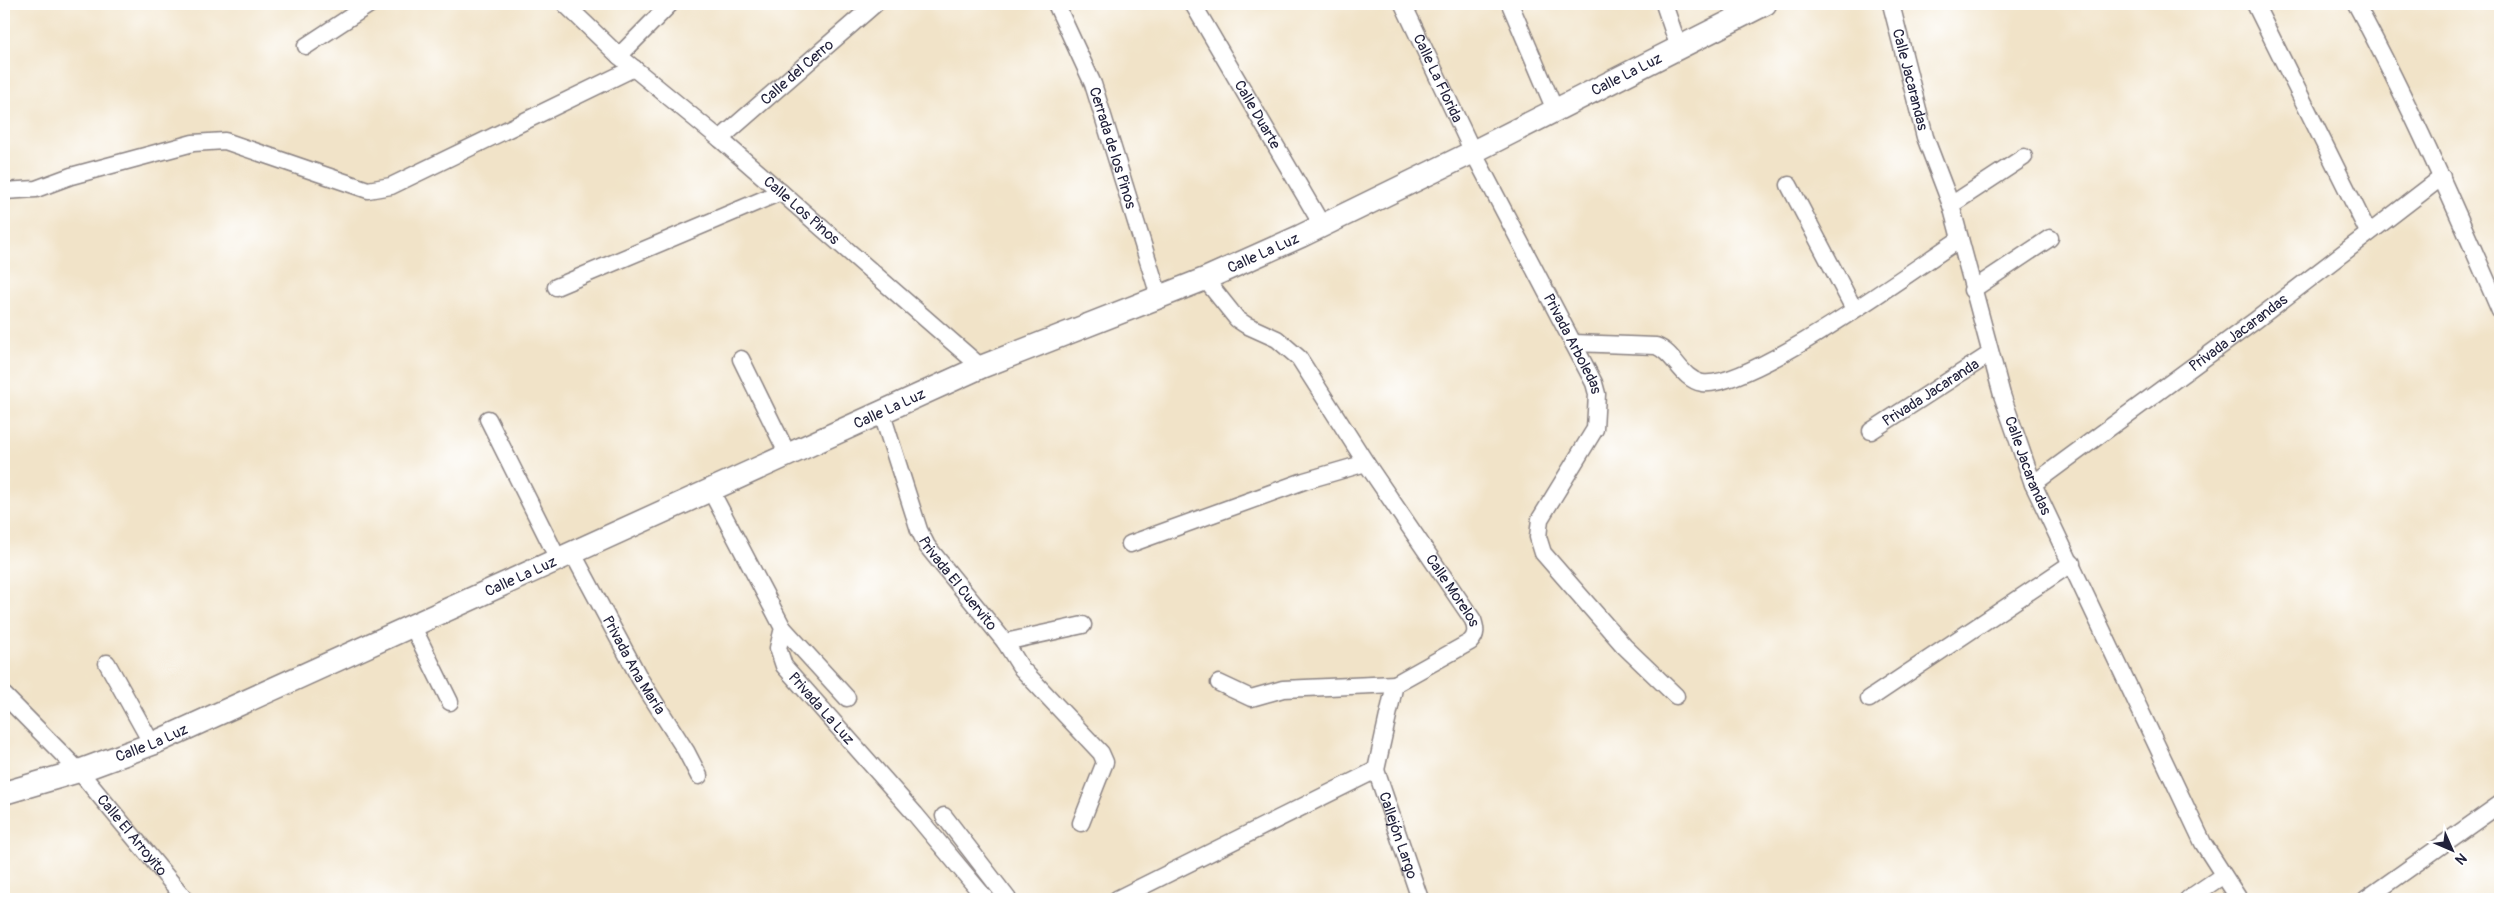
<svg xmlns="http://www.w3.org/2000/svg" width="2504" height="903" viewBox="0 0 2504 903" font-family="Pangolin,sans-serif">
<style>
.lines{fill:none;stroke-linecap:round;stroke-linejoin:round}
.street-casing{stroke:#8a8282;stroke-width:19}
.secondary-casing{stroke:#8a8282;stroke-width:25}
.street{stroke:#fff;stroke-width:16}
.secondary{stroke:#fff;stroke-width:22}
.labels{text-anchor:middle;stroke-width:4;stroke-linejoin:round;paint-order:stroke}
.street-label{font-size:15px;fill:#22223b;stroke:#fff}
</style>
<rect width="100%" height="100%" fill="#fff"/>
<filter id="ink" filterUnits="userSpaceOnUse"><feTurbulence type="fractalNoise" baseFrequency=".02" numOctaves="2"/><feDisplacementMap in="SourceGraphic" scale="10" xChannelSelector="R" yChannelSelector="G"/><feConvolveMatrix kernelMatrix="1 2 1 2 8 2 1 2 1" color-interpolation-filters="sRGB"/></filter>
<filter id="wash" filterUnits="userSpaceOnUse"><feTurbulence type="fractalNoise" baseFrequency=".0096" numOctaves="4" result="noise"/><feDisplacementMap in="SourceGraphic" scale="20" xChannelSelector="R" yChannelSelector="G"/><feGaussianBlur stdDeviation="1.12" result="paint"/><feColorMatrix in="noise" values="0 0 0 0 0 0 0 0 0 0 0 0 0 0 0 0 0 1.4 0 .05"/><feComposite in="paint" operator="in"/></filter>
<g filter="url(#wash)">
<rect width="100%" height="100%" fill="#f1e3c8"/>
</g>
<g filter="url(#ink)">
<g class="lines">
<defs>
<g id="street">
<path id="s1" d="M565,4L619,56L720,139L981,367"/>
<path id="s2" d="M1056,4L1093,84L1159,296"/>
<path id="s3" d="M1193,4L1322,225"/>
<path id="s4" d="M1403,4L1473,152L1594,383L1597,394L1595,429L1540,519L1538,537L1543,553L1624,646L1676,696"/>
<path d="M1510,4L1555,110"/>
<path d="M1664,4L1679,48"/>
<path id="s5" d="M1891,4L1925,137L1951,205L2002,395L2033,484L2203,843L2239,899"/>
<path d="M2255,4L2368,232"/>
<path d="M2356,4C2410,104 2455,207 2500,311"/>
<path d="M306,46L370,4"/>
<path d="M619,56L670,4"/>
<path id="s6" d="M720,139L875,4"/>
<path d="M1789,185L1854,309"/>
<path d="M4,191L36,189L71,176L193,143L225,141L368,190L391,186L634,68"/>
<path d="M1951,205L2024,157"/>
<path id="s7" d="M1205,279L1237,319L1246,325L1277,339L1299,358L1366,463L1473,620C1476,629 1477,635 1470,642L1395,684L1376,770"/>
<path d="M556,287L781,192"/>
<path d="M1972,290L2050,238"/>
<path d="M1573,343L1656,346C1675,353 1681,379 1702,383C1749,390 1914,269 1960,239"/>
<path d="M741,359L788,455"/>
<path id="s8" d="M881,411L919,530L927,546L1005,642L1022,669L1101,753L1105,762L1081,823"/>
<path d="M488,419L558,559"/>
<path id="s9" d="M1871,431L1990,354"/>
<path id="s10" d="M2033,484L2256,320L2442,177"/>
<path id="s11" d="M711,491L783,628L778,648L784,666L915,814L986,899"/>
<path d="M1130,544L1304,481L1366,463"/>
<path id="s12" d="M572,552L640,679L686,751L699,776"/>
<path d="M412,625L450,702"/>
<path d="M783,628L847,698"/>
<path d="M1005,642L1083,625"/>
<path d="M107,663L152,744"/>
<path d="M1219,683L1251,698L1283,689L1395,684"/>
<path id="s13" d="M4,695L79,771L185,899"/>
<path d="M1869,699L2072,563"/>
<path id="s14" d="M1376,770L1420,899"/>
<path d="M944,816L1008,899"/>
<path d="M1117,899L1376,770"/>
<path d="M2188,899L2222,876"/>
<path d="M2366,899L2500,804"/>
</g>
<g id="secondary">
<path id="s15" d="M4,793L79,771L152,744L981,367L1205,279L1301,236L1473,152L1765,4"/>
</g>
</defs>
<use href="#street" class="street-casing"/>
<use href="#secondary" class="secondary-casing"/>
<use href="#street" class="street"/>
<use href="#secondary" class="secondary"/>
</g>
</g>
<g class="labels">
<g class="street-label">
<text dy="5" stroke="none"><textPath href="#s6" startOffset="102">Calle del Cerro</textPath></text>
<text dy="5" stroke="none"><textPath href="#s15" startOffset="1776">Calle La Luz</textPath></text>
<text dy="5" stroke="none"><textPath href="#s4" startOffset="82">Calle La Florida</textPath></text>
<text dy="5" stroke="none"><textPath href="#s5" startOffset="78">Calle Jacarandas</textPath></text>
<text dy="5" stroke="none"><textPath href="#s3" startOffset="128">Calle Duarte</textPath></text>
<text dy="5" stroke="none"><textPath href="#s2" startOffset="155">Cerrada de los Pinos</textPath></text>
<text dy="5" stroke="none"><textPath href="#s1" startOffset="314">Calle Los Pinos</textPath></text>
<text dy="5" stroke="none"><textPath href="#s15" startOffset="1371">Calle La Luz</textPath></text>
<text dy="5" stroke="none"><textPath href="#s10" startOffset="255">Privada Jacarandas</textPath></text>
<text dy="5" stroke="none"><textPath href="#s4" startOffset="380">Privada Arboledas</textPath></text>
<text dy="5" stroke="none"><textPath href="#s9" startOffset="71">Privada Jacaranda</textPath></text>
<text dy="5" stroke="none"><textPath href="#s15" startOffset="966">Calle La Luz</textPath></text>
<text dy="5" stroke="none"><textPath href="#s5" startOffset="482">Calle Jacarandas</textPath></text>
<text dy="5" stroke="none"><textPath href="#s15" startOffset="561">Calle La Luz</textPath></text>
<text dy="5" stroke="none"><textPath href="#s8" startOffset="191">Privada El Cuervito</textPath></text>
<text dy="5" stroke="none"><textPath href="#s7" startOffset="404">Calle Morelos</textPath></text>
<text dy="5" stroke="none"><textPath href="#s12" startOffset="129">Privada Ana María</textPath></text>
<text dy="5" stroke="none"><textPath href="#s11" startOffset="251">Privada La Luz</textPath></text>
<text dy="5" stroke="none"><textPath href="#s15" startOffset="156">Calle La Luz</textPath></text>
<text dy="5" stroke="none"><textPath href="#s13" startOffset="190">Calle El Arroyito</textPath></text>
<text dy="5" stroke="none"><textPath href="#s14" startOffset="69">Callejón Largo</textPath></text>
</g>
</g>
<rect width="2504" height="903" fill="none" stroke="#fff" stroke-width="20"/>
<g transform="translate(2452 850) rotate(135)" stroke="#ffffff" stroke-width="4" paint-order="stroke">
<path d="M0-4L9 19L0 12L-9 19Z" fill="#22223b"/>
<text y="-8" font-size="14" font-weight="bold" text-anchor="middle" fill="#22223b">N</text>
</g>
</svg>
